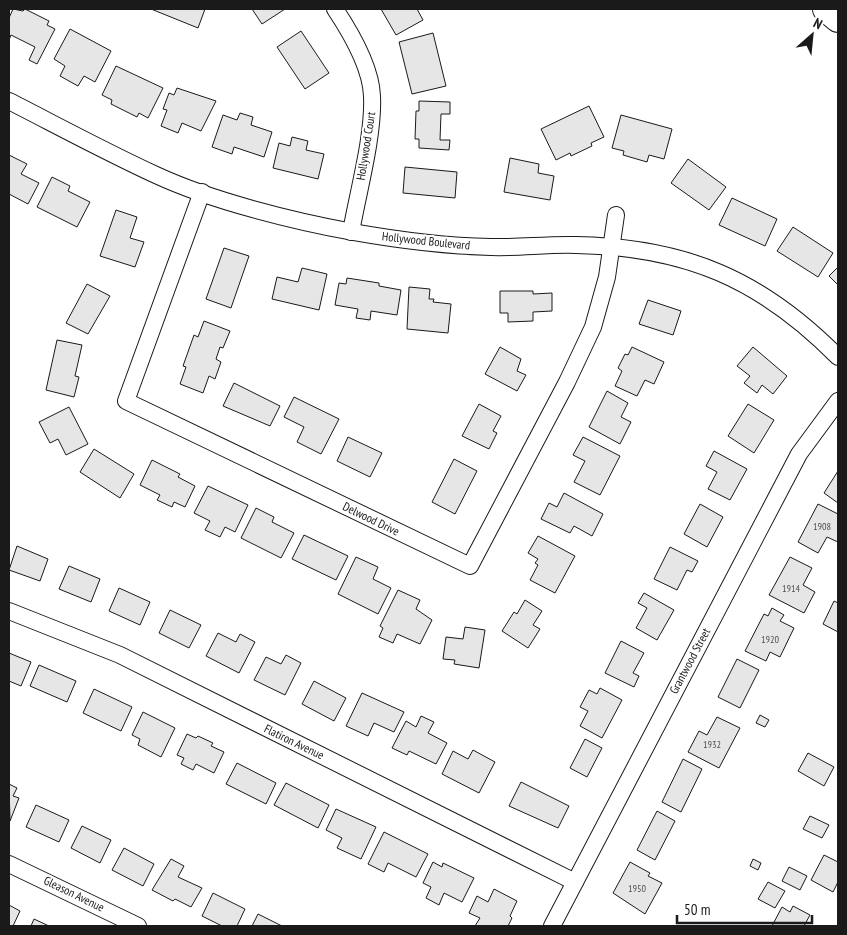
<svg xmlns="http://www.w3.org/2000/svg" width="847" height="935" viewBox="0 0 847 935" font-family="'PT Sans Narrow',sans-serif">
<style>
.building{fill:#e6e6e6;stroke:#1a1a1a}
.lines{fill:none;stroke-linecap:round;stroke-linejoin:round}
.street-casing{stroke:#1a1a1a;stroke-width:18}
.primary-casing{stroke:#1a1a1a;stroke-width:28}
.street{stroke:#fff;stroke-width:16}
.primary{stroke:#fff;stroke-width:26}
.labels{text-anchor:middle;stroke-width:4;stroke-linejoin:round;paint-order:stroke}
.number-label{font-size:10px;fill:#4d4d4d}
.street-label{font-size:12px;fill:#1a1a1a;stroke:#fff}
</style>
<rect width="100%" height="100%" fill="#fff"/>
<g class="building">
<path d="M13,9L23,11L25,9L49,21L47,25L55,29L37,64L29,60L35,47L11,35L9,40V18Z"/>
<path d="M151,9H205L198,28Z"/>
<path d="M252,9H285L262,24Z"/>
<path d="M381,9H417L423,20L396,35Z"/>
<path d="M70,29L111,51L95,82L84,76L78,86L60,76L65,66L54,59Z"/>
<path d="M301,31L329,73L305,89L277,47Z"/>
<path d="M433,33L446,86L412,94L399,42Z"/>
<path d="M116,66L163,88L148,118L139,113L137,117L111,104L112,100L102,95Z"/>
<path d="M177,88L216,101L201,131L182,123L178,133L161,126L167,110L163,109L169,93L174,95Z"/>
<path d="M419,101L450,102V114H441L440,140H450L449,150L419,148V139H415L416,111H419Z"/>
<path d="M589,106L604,137L591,143L592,146L571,156L570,153L556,160L541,129Z"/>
<path d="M240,113L253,117L251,125L272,132L264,157L234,147L232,154L212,147L223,115L237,120Z"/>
<path d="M621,115L672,129L664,159L649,155L647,162L623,155L624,151L612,148Z"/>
<path d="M292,137L308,141L306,150L324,154L318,179L273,168L279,143L290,146Z"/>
<path d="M9,155L27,164L21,174L39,183L28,204L9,194Z"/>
<path d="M510,158L539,164L538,173L554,176L550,200L504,192Z"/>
<path d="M688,159L726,187L709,210L671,183Z"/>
<path d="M405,167L457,172L455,198L403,193Z"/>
<path d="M52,177L70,186L68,191L90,202L77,227L37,207Z"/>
<path d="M732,198L777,219L765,246L719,225Z"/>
<path d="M116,210L137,217L130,238L144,242L135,267L100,256Z"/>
<path d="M793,227L833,253L818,277L777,251Z"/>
<path d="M224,248L249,256L231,308L206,299Z"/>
<path d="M838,267V285L829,276Z"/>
<path d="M302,268L327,274L319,310L272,299L277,277L298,282Z"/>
<path d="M347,278L379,283V286L401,290L397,315L371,311L370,320L356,318L358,309L335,305L339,283L346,284Z"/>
<path d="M87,284L110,296L88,334L66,323Z"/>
<path d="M409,287L430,289L429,299H434L433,302L451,304L448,333L407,329Z"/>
<path d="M500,291H533V294L552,293V311L533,312V321L508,322V313H500Z"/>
<path d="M648,300L681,311L673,335L639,324Z"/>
<path d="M204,321L230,331L223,348L220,347L216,359L221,362L215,379L209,376L203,393L180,384L186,367L183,366L194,335L198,337Z"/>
<path d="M57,340L82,345L75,376L79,377L74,397L46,390Z"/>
<path d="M500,347L521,359L517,371L526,375L517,391L485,374Z"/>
<path d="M632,347L664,362L654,384L645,380L637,396L615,386L622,371L618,368L625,354L628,355Z"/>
<path d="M753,347L787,376L773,394L762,385L757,393L744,383L750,376L737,366Z"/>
<path d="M234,383L280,406L270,426L223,406Z"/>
<path d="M607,391L628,403L621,417L631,422L620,444L589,427Z"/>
<path d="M294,397L339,419L321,454L297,442L304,427L284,417Z"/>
<path d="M479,404L501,416L493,431L497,433L489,449L462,436Z"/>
<path d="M748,404L774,420L754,453L728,436Z"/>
<path d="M69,407L88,444L66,455L58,439L50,443L39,422Z"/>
<path d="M348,437L382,453L370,477L337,461Z"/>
<path d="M583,437L620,456L600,495L574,482L585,461L573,455Z"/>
<path d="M94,449L134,474L120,498L80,472Z"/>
<path d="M714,451L747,469L730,500L708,489L717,472L706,466Z"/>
<path d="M454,459L477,471L455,514L432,502Z"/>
<path d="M152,460L180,474L178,477L195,486L185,507L174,502L172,507L157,500L160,495L140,485Z"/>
<path d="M838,471V503L824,493Z"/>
<path d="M208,486L248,505L235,532L225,527L220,537L205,530L210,521L194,513Z"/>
<path d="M564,493L603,514L592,536L574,526L570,533L541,519L549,503L557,507Z"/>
<path d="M700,504L723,517L707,547L684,534Z"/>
<path d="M818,504L838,514V542L827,537L818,553L798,542Z"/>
<path d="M256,508L274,517L272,522L294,533L281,558L241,538Z"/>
<path d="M304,535L348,556L336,580L292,559Z"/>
<path d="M538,536L575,556L555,593L530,580L538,565L535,563L538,559L528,553Z"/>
<path d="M17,546L48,559L40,581L9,570Z"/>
<path d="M670,547L698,561L692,572L687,570L677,590L654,579Z"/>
<path d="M356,557L378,567L373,579L391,588L378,614L338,594Z"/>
<path d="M790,557L812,568L803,585L815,592L804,613L769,595Z"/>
<path d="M69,566L100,579L91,602L59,589Z"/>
<path d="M119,588L150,602L140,625L109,611Z"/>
<path d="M398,590L420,600L416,609L432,620L420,644L397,634L393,643L379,637L383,628L380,626Z"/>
<path d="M644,593L674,610L657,640L636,628L647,608L638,603Z"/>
<path d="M525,600L542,611L533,625L540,629L528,648L502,631L514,612L517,614Z"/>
<path d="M834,601L838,603V632L823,624Z"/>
<path d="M772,608L784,615L780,621L794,628L780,657L770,652L766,661L745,651L764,614L768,616Z"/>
<path d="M170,610L201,625L189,648L159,633Z"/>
<path d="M465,627L485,630L479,668L454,664L455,660L443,659L446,637L463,639Z"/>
<path d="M218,633L236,642L240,634L255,642L239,673L206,656Z"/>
<path d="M621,641L644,653L633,673L639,676L634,687L605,673Z"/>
<path d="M9,653L31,662L21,686L9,681Z"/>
<path d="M286,655L301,663L285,695L254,680L266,657L281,664Z"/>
<path d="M737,659L759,670L740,708L718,697Z"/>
<path d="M39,665L76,681L67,702L30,686Z"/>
<path d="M314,681L346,698L334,721L302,704Z"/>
<path d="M600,688L622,700L602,738L580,726L588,711L580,707L589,690L597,694Z"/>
<path d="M94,689L132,707L121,731L83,713Z"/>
<path d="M362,693L404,712L394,732L374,723L368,736L346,726Z"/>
<path d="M143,712L175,728L161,757L138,745L140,739L132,735Z"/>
<path d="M760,715L769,720L765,727L756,723Z"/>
<path d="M421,716L434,722L428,733L447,743L436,764L409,751L407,755L392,748L406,721L416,727Z"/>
<path d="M717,717L740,728L719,768L688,752L699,731L707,735Z"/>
<path d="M187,734L196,738L198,736L213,743L211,746L224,752L214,773L196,764L193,770L181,764L184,758L177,755Z"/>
<path d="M585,739L602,748L587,777L570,768Z"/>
<path d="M473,750L495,762L479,793L442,774L453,751L468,759Z"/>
<path d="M808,753L834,767L824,786L798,771Z"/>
<path d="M683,759L702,769L681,812L662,802Z"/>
<path d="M237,763L276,783L266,804L226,784Z"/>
<path d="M521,782L569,806L558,828L509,806Z"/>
<path d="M286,783L329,805L318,828L274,805Z"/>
<path d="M9,784L17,788L13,796L19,798L10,821Z"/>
<path d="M36,805L69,820L59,842L26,827Z"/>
<path d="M336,809L376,827L361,859L337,848L342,838L326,830Z"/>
<path d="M657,811L675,821L655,860L637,850Z"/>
<path d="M810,816L829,825L822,838L803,829Z"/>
<path d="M82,826L111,840L100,863L71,848Z"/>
<path d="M384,832L428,854L416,877L388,863L384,872L368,864Z"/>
<path d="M124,848L154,864L143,886L112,870Z"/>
<path d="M824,855L838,862V882L833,892L811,880Z"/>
<path d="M171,859L184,866L178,877L202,888L191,907L175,899L173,901L152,890Z"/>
<path d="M753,859L761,863L758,870L750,866Z"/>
<path d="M433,862L442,867L443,863L474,878L462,902L444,893L439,905L426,898L431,887L423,883Z"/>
<path d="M630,862L650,873L648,876L662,883L645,914L613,893Z"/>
<path d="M789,867L807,876L800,890L782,881Z"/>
<path d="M768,882L785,891L775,908L758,899Z"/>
<path d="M494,889L517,901L510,916L512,918L508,926H475L480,918L469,913L477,896L488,902Z"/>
<path d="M213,893L245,909L237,926H222L202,916Z"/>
<path d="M9,905L20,911L13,926H9Z"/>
<path d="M793,906L810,915L804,926H772L782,907L790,912Z"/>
<path d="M258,914L282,926H252Z"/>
<path d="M34,919L49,926H31Z"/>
</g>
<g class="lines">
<defs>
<g id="street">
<path d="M335,9C351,33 371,67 372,96C374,135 358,192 351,232"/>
<path d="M9,101C58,126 106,152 156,175C212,201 293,221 353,232C398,240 445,246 491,247C519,248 547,244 576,245C685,247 761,279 838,357"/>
<path d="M202,192L126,401L470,566L567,382L593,327L607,277L616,215"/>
<path d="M9,611L120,655L575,882"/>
<path d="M9,864L138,926"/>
<path d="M552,926L799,454L838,401"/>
</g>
<path id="primary" d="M826,9L838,19"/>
</defs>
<use href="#street" class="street-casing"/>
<use href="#primary" class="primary-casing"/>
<use href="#street" class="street"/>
<use href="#primary" class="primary"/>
</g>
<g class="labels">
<g class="number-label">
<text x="822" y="530">1908</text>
<text x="791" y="592">1914</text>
<text x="770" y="643">1920</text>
<text x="712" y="748">1932</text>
<text x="637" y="892">1950</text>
</g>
<g class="street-label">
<text transform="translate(366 146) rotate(-81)" y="4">Hollywood Court</text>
<text transform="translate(426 241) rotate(6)" y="4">Hollywood Boulevard</text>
<text transform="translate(371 519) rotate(26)" y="4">Delwood Drive</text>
<text transform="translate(690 661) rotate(-62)" y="4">Grantwood Street</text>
<text transform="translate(294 742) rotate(26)" y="4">Flatiron Avenue</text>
<text transform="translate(74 894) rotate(26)" y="4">Gleason Avenue</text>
</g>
</g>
<rect width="847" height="935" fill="none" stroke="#1a1a1a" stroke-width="20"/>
<g transform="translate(812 35) rotate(27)" stroke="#ffffff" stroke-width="4" paint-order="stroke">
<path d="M0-4L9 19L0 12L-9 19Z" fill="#1a1a1a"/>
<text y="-8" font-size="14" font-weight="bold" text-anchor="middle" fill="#1a1a1a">N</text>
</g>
<path d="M677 915v8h135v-8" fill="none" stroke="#1a1a1a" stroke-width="2.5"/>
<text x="684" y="915" font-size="15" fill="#1a1a1a" stroke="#ffffff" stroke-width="4" paint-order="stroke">50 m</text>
</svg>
